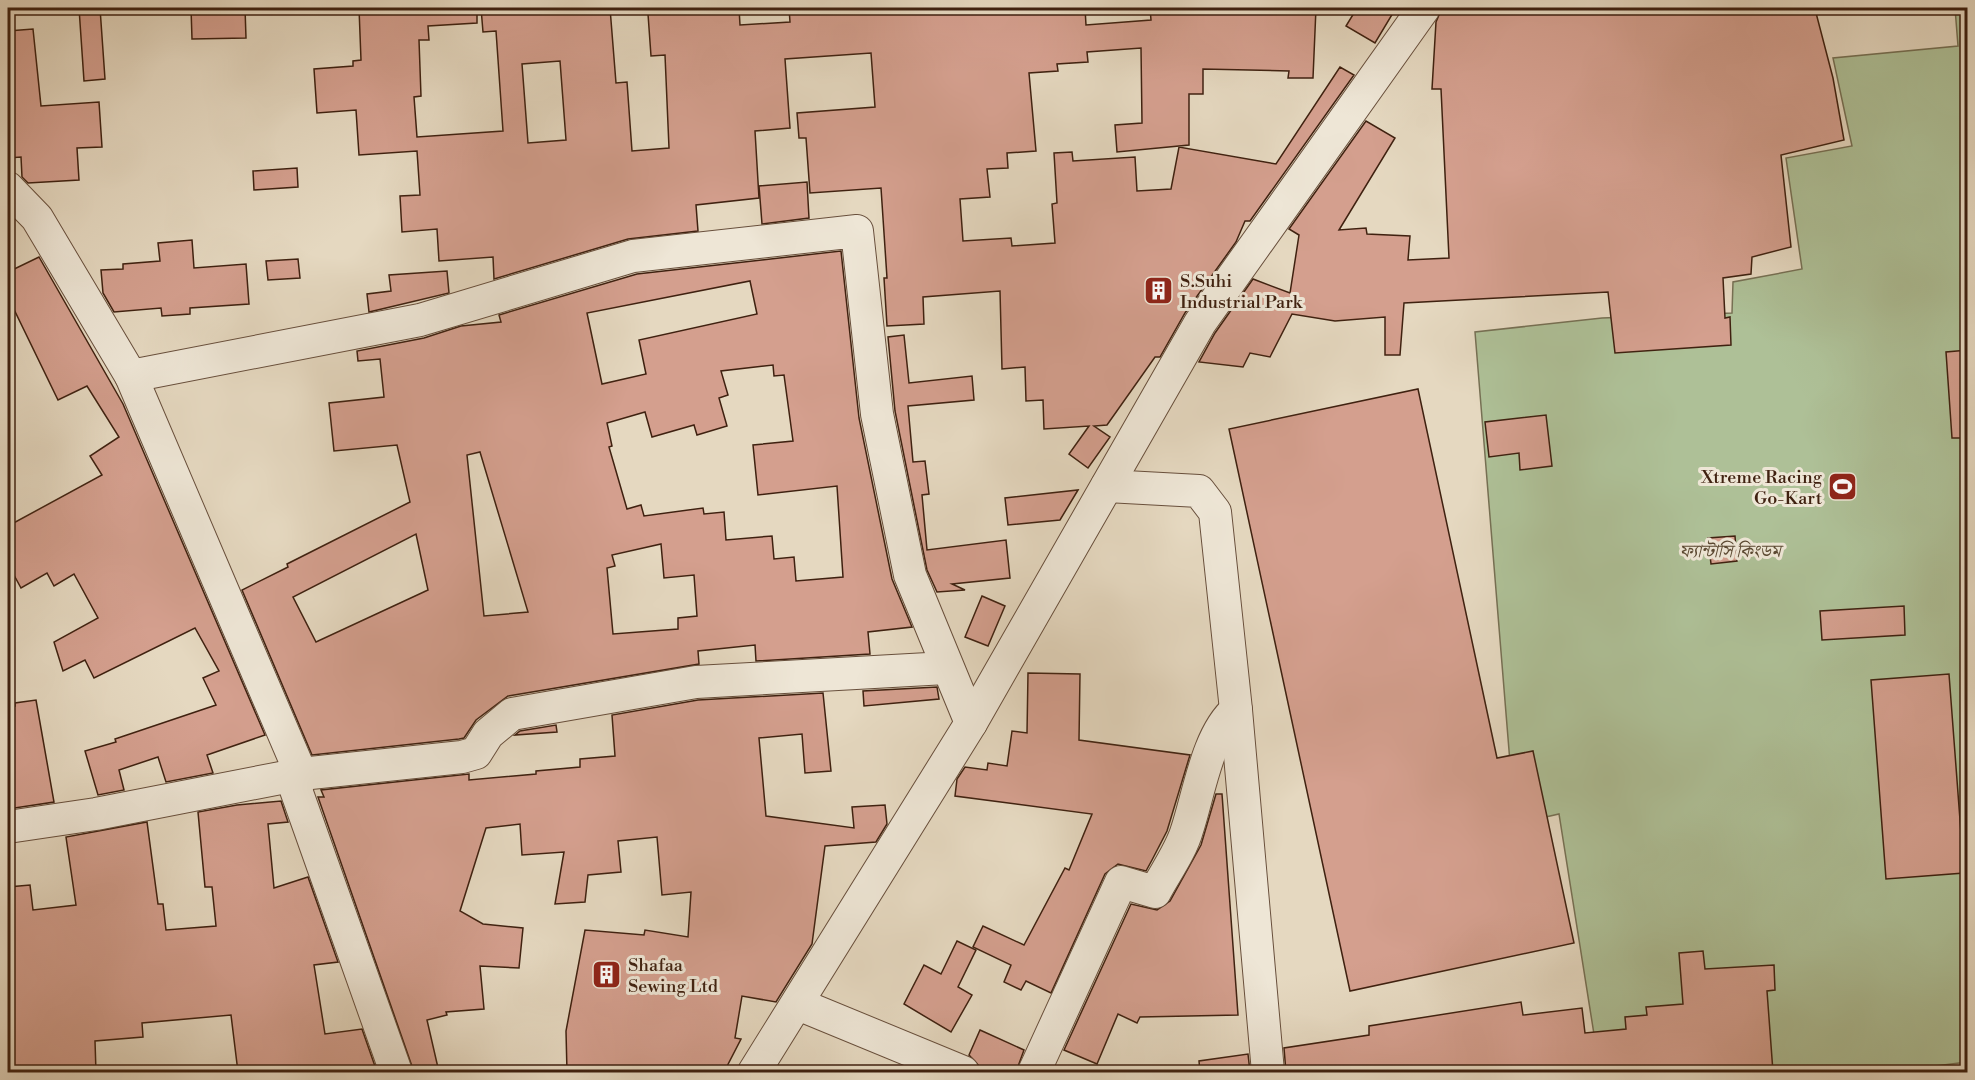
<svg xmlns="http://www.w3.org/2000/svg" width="1975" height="1080" viewBox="0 0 1975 1080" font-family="'Libre Bodoni','Noto Serif Bengali',serif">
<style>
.green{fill:#aec097;stroke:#767054;stroke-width:1.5}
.building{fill:#d49f8e;stroke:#3f2110;stroke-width:1.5;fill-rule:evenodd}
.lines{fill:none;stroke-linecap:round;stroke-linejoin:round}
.minor-casing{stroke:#684f3c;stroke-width:34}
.minor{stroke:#eee6d6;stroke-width:32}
.labels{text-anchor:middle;stroke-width:6;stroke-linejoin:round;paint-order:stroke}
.poi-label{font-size:18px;fill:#3f2110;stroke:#eee6d6;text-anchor:start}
.park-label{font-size:18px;font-style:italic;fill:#5b4932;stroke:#eee6d6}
</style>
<rect width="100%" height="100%" fill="#e5d8c0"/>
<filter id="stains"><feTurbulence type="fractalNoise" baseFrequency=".00333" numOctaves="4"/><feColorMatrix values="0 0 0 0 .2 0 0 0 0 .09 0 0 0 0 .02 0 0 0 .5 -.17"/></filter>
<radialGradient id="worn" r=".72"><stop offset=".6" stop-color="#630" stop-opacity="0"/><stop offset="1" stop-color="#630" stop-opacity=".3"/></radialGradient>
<path class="green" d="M1955,8H1967V1062L1888,1072H1600L1559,814L1515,824L1475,332L1602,318L1732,313L1733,282L1802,269L1786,158L1852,146L1833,58L1958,46Z"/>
<g class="building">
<path d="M79,8H100L105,79L84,81Z"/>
<path d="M191,8H245L246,38L192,39Z"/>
<path d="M359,8H477V23L428,26L429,40H419L421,96L414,97L417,137L503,131L496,31L483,32L481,8H610L616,83L627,82L632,151L669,148L665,55L651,56L648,14L698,11V8H739L740,25L790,22L789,8H1085L1086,25L1151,20L1150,8L1287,11V8H1316L1313,78H1288L1289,71L1203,69V94H1189V145L1117,152L1115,125L1142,123L1141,48L1087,52L1088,62L1057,64L1058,71L1029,73L1036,151L1007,153L1008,168L987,169L990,197L960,199L963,241L1011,238L1012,246L1055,243L1052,204L1057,203L1054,153L1072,152L1073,161L1135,157L1137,191L1171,189L1179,147L1276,164L1340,67L1354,75L1250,221H1245L1236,242L1185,313L1160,357H1155L1107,425L1094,426L1110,437L1088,468L1069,454L1089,426L1044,429L1043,400L1026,401L1025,367L1002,369L1000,291L923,297L924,324L887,326L884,278H887L881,188L810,193L806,138H799L797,113L875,107L871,53L785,59L790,128L755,131L759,198L696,205L698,231L628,239L494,279L493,257L439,261L437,229L402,232L400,196L420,195L417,151L359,155L356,110L317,113L314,69L353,66V61L361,60ZM560,61L566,140L528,143L522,64Z"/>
<path d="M1357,8H1396L1375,43L1346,26Z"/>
<path d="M1442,8L1815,9L1833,78L1844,140L1781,155L1791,247L1752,257L1751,274L1723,278L1725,318L1730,317L1731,345L1615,353L1608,292L1404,303L1400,355H1385V317L1335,321L1292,314L1270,357L1250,353L1243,367L1199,362L1215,333L1253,279L1290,293L1299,235L1289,229L1366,121L1395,138L1339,230L1366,228L1367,234L1410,236L1408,260L1449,258L1441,89H1432L1436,22Z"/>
<path d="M33,29L41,106L99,102L102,147L77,148L79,180L28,183L22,177L21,157L8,158V31Z"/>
<path d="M297,168L298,187L254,190L253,171Z"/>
<path d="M807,182L809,218L762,224L759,186Z"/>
<path d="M192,240L194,268L246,264L249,304L190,308V314L162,316L161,308L114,312L103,293L101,270L123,269V264L160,261L158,243Z"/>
<path d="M841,251L859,418L892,579L912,627L868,632L870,654L756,661L755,645L698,651L699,664L508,696L476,720L464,738L459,739L312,755L242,590L288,567L287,564L410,502L397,445L334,451L329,403L384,397L380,359L358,361L357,351L424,338L461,326L501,322L499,315L637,274ZM750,281L757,314L639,340L646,374L602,384L587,313ZM773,365L774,376L784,375L793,441L753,445L758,495L837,486L843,577L796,581L794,557L774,559L772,536L726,540L724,512L704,514L703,508L644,516L641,505L627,509L609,447L612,446L607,423L645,412L652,437L694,425L697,435L727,426L719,398L728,395L721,371ZM480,452L528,612L484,616L467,455ZM416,534L428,590L316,642L293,597ZM661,544L664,578L694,575L697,616L678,618V629L613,634L607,568L615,566L612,555Z"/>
<path d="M39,257L123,404L265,735L207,755L213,773L166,782L158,757L119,770L124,790L98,795L85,751L116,742L115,739L216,705L203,678L219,671L195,628L94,678L85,660L63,671L54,642L98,618L74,574L54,586L47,573L21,588L8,564V526L102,475L90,456L119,437L87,386L58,400L8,297V272Z"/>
<path d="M298,259L300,278L268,280L266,261Z"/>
<path d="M447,271L449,293L369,312L367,294L391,291L389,275Z"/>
<path d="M904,335L909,383L972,376L974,400L908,406L913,462L925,461L929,494L922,495L927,550L1006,540L1010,578L952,584L965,590L937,592L927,570L895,411L888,337Z"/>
<path d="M1968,350V438H1952L1946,352Z"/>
<path d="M1418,389L1497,758L1533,751L1574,943L1350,991L1229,429Z"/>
<path d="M1546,415L1552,466L1520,470L1519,453L1489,457L1485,422Z"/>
<path d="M1078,490L1060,520L1008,525L1005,498Z"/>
<path d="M1735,536L1737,561L1711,564L1708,538Z"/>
<path d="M982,596L1005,606L988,646L965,637Z"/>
<path d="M1904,606L1905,635L1822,640L1820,611Z"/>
<path d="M1028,673L1080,674L1079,740L1190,755L1167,831L1152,860L1146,871L1118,864L1105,874L1051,993L1026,981L1021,990L1004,982L1011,965L973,947L983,926L1024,945L1065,868L1069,870L1092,814L955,796L957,779L965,767L987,770L988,763L1007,766L1012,731L1027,733Z"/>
<path d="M1949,674L1964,873L1886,879L1871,680Z"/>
<path d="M937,687L939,699L864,706L863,691Z"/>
<path d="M823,693L831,771L805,773L802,734L759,738L766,816L854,828L852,807L885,805L887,824L876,842L825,846L812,944L776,1002L742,996L735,1038L741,1039L724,1072H567L566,1031L585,930L644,935L645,930L688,937L691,892L662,895L657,837L618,841L621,872L588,875L585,902L555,904L564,852L522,855L520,824L486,828L460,911L483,924L523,928L519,968L480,966L484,1009L446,1012L447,1015L427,1020L439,1072H414L318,797H324L321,790L469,774V780L536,774V771L580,767V759L615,756L612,715L698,700Z"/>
<path d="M36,700L54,802L8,809V707L15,706V703Z"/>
<path d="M556,725L557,732L515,735L520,731Z"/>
<path d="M1216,794H1222L1238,1015L1140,1017L1137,1023L1118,1014L1097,1064L1064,1050L1131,904L1157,910L1170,901L1201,845Z"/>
<path d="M281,801L288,822L268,824L274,888L308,877L338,962L314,965L325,1034L362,1029L377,1072H238L231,1015L142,1023L143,1037L95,1041L96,1072H8V887L30,885L33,910L76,905L66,837L147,822L158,904H163L166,930L216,926L212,887H205L198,812L237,805Z"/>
<path d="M957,941L976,950L958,987L972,995L951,1032L904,1004L924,965L941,974Z"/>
<path d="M1703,951L1705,969L1774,965L1775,990L1767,991L1773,1072H1286L1284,1048L1369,1035V1026L1521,1002L1523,1015L1582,1008L1585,1033L1626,1029L1625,1017L1647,1015L1646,1007L1683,1004L1679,953Z"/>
<path d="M980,1030L1024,1050L1016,1072H992L980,1067L969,1055Z"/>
<path d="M1248,1054L1250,1072H1200L1199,1061Z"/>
</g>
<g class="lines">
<defs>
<g id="minor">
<path d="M8,188L37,218L131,376L420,320L633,256L857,231L877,414L910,575L971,723"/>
<path d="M131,376L301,774L296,790L396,1072"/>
<path d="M1107,486L1199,491L1215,512L1236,710L1268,1072"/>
<path d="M8,827L96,814L301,774L462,757L476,753L488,734L512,714L696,682L946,668"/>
<path d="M798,1004L963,1072"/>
<path d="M754,1072L971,723L1200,323L1424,8"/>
<path d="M1034,1072L1121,882L1155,892C1165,873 1181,851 1187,830C1199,794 1207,735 1236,710"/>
</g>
</defs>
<use href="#minor" class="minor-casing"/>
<use href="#minor" class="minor"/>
</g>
<defs>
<symbol id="building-square" viewBox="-11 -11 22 22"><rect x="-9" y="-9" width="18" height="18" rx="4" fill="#8f2418" stroke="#eee6d6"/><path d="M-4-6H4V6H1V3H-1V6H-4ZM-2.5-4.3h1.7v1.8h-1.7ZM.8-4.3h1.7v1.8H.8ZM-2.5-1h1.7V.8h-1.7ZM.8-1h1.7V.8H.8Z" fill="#fff"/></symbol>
<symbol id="stadium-square" viewBox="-11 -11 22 22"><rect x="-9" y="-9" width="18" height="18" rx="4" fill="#8f2418" stroke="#eee6d6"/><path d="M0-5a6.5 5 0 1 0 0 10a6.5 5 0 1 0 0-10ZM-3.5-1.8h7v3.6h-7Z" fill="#fff"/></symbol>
</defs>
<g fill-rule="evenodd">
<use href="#building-square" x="1142" y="274" width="33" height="33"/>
<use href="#stadium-square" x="1826" y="470" width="33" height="33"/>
<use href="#building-square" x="590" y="958" width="33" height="33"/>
</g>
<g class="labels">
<g class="poi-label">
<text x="1180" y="287">S.Suhi<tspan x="1180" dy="21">Industrial Park</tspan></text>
<text x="1822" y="483" text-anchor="end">Xtreme Racing<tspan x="1822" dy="21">Go-Kart</tspan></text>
<text x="628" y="971">Shafaa<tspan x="628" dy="21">Sewing Ltd</tspan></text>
</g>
<g class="park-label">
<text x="1730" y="557">ফ্যান্টাসি কিংডম</text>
</g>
</g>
<rect width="1975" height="1080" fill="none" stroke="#e5d8c0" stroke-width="30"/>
<rect x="9" y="9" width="1957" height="1062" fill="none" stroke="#3f2110" stroke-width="3"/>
<rect x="15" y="15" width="1945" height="1050" fill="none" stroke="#3f2110" stroke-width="1.5"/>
<rect width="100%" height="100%" filter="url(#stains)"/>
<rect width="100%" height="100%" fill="url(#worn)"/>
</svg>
